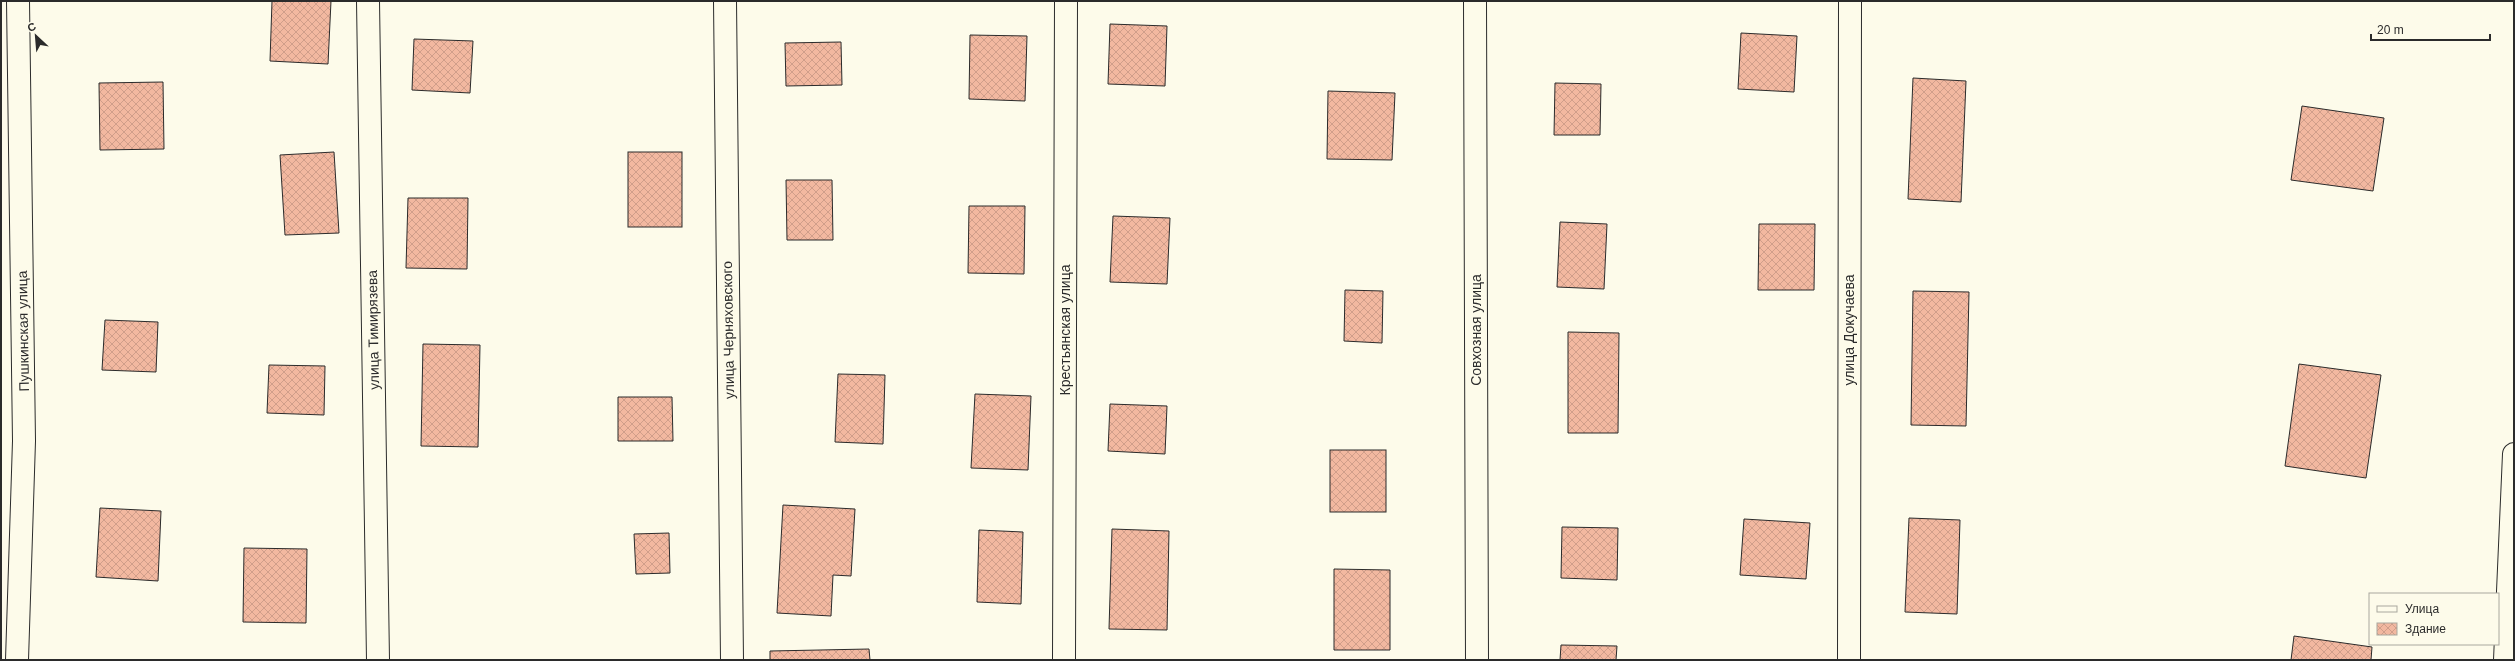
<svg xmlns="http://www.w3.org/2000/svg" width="2515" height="661" viewBox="0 0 2515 661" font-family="Arial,sans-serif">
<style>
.building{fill:url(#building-cross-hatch);stroke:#2b2b2b}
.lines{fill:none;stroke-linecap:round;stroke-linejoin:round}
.minor-casing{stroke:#2b2b2b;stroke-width:24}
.minor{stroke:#fdfbea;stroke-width:22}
.labels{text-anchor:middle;stroke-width:3;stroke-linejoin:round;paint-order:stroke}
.street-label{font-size:14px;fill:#2b2b2b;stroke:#fdfbea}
</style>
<defs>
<pattern id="building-cross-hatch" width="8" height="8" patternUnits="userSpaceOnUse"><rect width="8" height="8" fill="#f2b8a0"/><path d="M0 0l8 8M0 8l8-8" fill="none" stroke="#d09e8a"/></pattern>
</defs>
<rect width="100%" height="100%" fill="#fdfbea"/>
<g class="building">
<path d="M272,1H331L328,64L270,61Z"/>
<path d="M1110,24L1167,26L1165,86L1108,84Z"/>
<path d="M1741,33L1797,36L1794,92L1738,89Z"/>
<path d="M970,35L1027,36L1025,101L969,99Z"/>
<path d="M414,39L473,41L470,93L412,90Z"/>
<path d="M841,42L842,85L786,86L785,43Z"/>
<path d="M1913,78L1966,81L1961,202L1908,199Z"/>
<path d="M163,82L164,149L100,150L99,83Z"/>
<path d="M1555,83L1601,84L1600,135H1554Z"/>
<path d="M1328,91L1395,93L1392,160L1327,159Z"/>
<path d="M2302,106L2384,118L2373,191L2291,180Z"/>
<path d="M334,152L339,233L285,235L280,155Z"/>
<rect x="628" y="152" width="54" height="75"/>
<path d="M786,180H832L833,240H787Z"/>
<path d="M408,198H468L467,269L406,268Z"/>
<path d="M969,206H1025L1024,274L968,273Z"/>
<path d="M1113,216L1170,218L1167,284L1110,282Z"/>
<path d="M1560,222L1607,224L1604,289L1557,287Z"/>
<path d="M1759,224H1815L1814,290H1758Z"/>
<path d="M1345,290L1383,291L1382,343L1344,341Z"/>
<path d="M1913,291L1969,292L1966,426L1911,425Z"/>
<path d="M105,320L158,322L156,372L102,370Z"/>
<path d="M1568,332L1619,333L1618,433H1568Z"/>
<path d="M423,344L480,345L478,447L421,446Z"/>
<path d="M2299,364L2381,375L2366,478L2285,466Z"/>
<path d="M269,365L325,366L324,415L267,413Z"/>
<path d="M838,374L885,375L883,444L835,442Z"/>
<path d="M975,394L1031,396L1028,470L971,468Z"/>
<path d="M618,397H672L673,441H618Z"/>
<path d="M1110,404L1167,406L1165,454L1108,451Z"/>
<rect x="1330" y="450" width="56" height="62"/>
<path d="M783,505L855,509L851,576L833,575L831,616L777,613Z"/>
<path d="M100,508L161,511L158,581L96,577Z"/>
<path d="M1909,518L1960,520L1957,614L1905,612Z"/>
<path d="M1744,519L1810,523L1806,579L1740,575Z"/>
<path d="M1562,527L1618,528L1617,580L1561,578Z"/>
<path d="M1112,529L1169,531L1167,630L1109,629Z"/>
<path d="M979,530L1023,532L1021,604L977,602Z"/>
<path d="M669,533L670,573L636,574L634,534Z"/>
<path d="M244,548L307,549L306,623L243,622Z"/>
<path d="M1334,569L1390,570V650H1334Z"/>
<path d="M2294,636L2372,647L2371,660H2291Z"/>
<path d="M1561,645L1617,646L1616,660H1560Z"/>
<path d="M869,649L870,660H770V651Z"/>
</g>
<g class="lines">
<defs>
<g id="minor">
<path d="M368,1L378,660"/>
<path d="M725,1L732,660"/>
<path d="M1475,1L1477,660"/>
<path d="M17,660L24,441L18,1"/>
<path d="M1064,660L1066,1"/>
<path d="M1849,660L1850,1"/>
<path d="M2505,660L2514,454"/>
</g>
</defs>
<use href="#minor" class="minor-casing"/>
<use href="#minor" class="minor"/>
</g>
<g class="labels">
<g class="street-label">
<text transform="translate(373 330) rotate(-91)" y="5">улица Тимирязева</text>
<text transform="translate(728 330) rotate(-91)" y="5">улица Черняховского</text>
<text transform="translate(1065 330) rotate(-90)" y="5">Крестьянская улица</text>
<text transform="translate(1476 330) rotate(-90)" y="5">Совхозная улица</text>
<text transform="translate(1849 330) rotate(-90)" y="5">улица Докучаева</text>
<text transform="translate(23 331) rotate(-91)" y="5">Пушкинская улица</text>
</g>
</g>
<rect width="2515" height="661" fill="none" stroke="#2b2b2b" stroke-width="4"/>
<rect x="2369" y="593" width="130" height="52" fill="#fdfbea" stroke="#a9a89e"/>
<rect x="2377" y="606" width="20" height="6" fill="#fdfbea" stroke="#a9a89e"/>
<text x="2405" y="613" font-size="12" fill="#2b2b2b">Улица</text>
<rect x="2377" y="623" width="20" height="12" fill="url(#building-cross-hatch)" stroke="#a9a89e"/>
<text x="2405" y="633" font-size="12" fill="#2b2b2b">Здание</text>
<g transform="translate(36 36) rotate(334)" stroke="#fdfbea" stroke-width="3" paint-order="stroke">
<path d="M0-3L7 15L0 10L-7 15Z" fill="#2b2b2b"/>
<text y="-6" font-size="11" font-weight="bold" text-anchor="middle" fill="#2b2b2b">С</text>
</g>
<path d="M2371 34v6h119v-6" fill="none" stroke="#2b2b2b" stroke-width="2"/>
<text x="2377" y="34" font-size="12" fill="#2b2b2b" stroke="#fdfbea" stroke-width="3" paint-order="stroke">20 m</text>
</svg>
